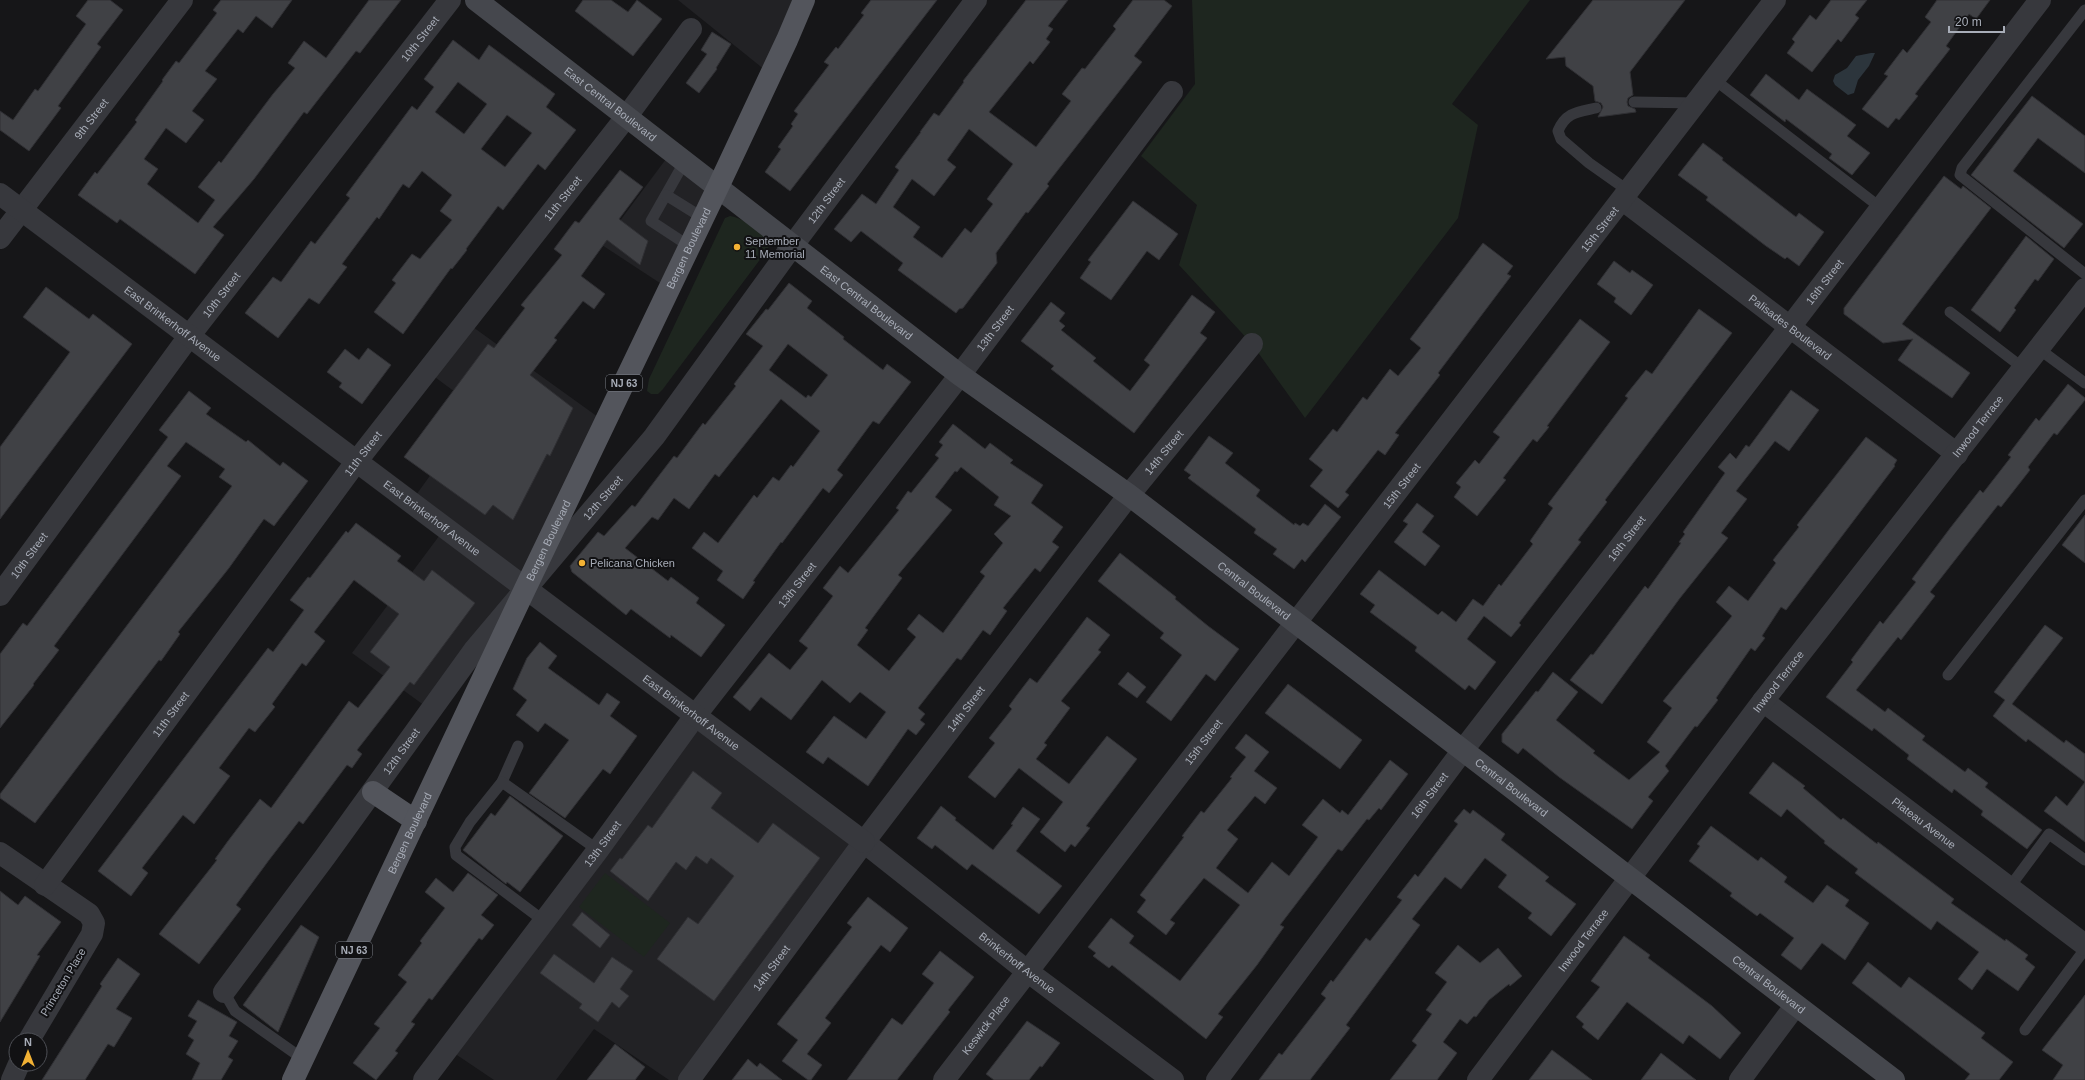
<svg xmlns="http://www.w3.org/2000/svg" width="2085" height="1080" viewBox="0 0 2085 1080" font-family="Helvetica,sans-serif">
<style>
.built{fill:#222225}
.green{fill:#1e261f}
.water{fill:#2c353c}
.building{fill:#404145;stroke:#303034;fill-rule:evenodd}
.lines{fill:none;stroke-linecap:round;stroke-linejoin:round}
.service{stroke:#37383d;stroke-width:11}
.minor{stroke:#37383d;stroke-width:22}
.tertiary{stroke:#37383d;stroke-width:22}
.secondary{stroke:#45474d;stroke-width:22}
.primary{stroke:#53555c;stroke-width:22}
.poi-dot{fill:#f2b134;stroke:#111113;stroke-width:1.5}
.labels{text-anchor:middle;stroke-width:4;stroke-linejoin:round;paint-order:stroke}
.shield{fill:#111113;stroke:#7b7e86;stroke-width:1}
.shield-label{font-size:10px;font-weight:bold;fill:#a8adb8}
.street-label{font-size:11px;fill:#a8adb8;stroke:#111113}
.poi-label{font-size:11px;fill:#a8adb8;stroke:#111113;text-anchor:start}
</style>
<rect width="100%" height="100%" fill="#161618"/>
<g class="built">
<path d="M678,0H801L771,75Z"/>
<path d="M672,151L718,187L669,289L602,245Z"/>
<path d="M466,322L605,422L525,589L432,711L352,653L445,528L411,502L478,409L428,372Z"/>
<path d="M695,716L864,842L689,1080H669L594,1029L556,1080H494L448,1049Z"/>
</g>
<g class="green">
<path d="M1192,0H1530L1452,104L1478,125L1458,218L1305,418L1252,344L1179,265L1197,205L1141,156L1195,84Z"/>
<path d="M730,216C740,217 759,229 766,237C769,240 769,245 768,249L663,389L658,394H651L647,391L649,379L725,218Z"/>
<path d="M605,873L670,923L644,957L579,907Z"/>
</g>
<path class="water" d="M1871,53H1875L1869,66L1858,80L1854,93L1848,95L1835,85L1833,81L1835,75L1847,68L1856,56Z"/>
<g class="building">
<path d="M88,0H110L123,10L97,44L101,47L58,106L61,108L29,151L0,130V111L13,120L35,89L38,91L86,24L76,16Z"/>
<path d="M221,0H292L272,28L256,16L243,33L238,29L205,71L217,79L192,111L204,120L186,143L166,128L144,159L158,169L147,184L198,223L215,200L198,187L219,161L221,163L273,94L295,68L288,63L304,41L326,58L369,0H401L360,53L356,51L307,114L304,112L254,179L213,227L224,235L195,274L120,219L117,223L78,195L95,172L97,174L137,122L135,120L163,81L162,80L176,61L179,63L217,13L213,10Z"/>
<path d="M583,0H611L628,12L637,0L662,19L633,56L575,11Z"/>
<path d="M871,0H937L790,191L765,172L781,149L778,147L793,126L791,124L798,114L794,111L829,65L824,62L836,47L838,49L864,15L861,13Z"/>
<path d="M1026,0H1068L1048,26L1053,29L1046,39L1050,42L1033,64L1030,61L989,112L1036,147L1071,101L1062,94L1082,68L1085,69L1116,29L1113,26L1133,0H1164L1172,6L1134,56L1142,62L1047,184L1049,186L1028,213L1026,212L996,253L997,263L963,308L959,309L956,313L898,270L903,263L861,231L851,242L834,229L862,194L876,204L899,170L895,167L921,132H920L934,113L939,116L964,82L963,81ZM969,129L1013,164L987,199L993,204L971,233L965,228L942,258L913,237L920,227L893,207L912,179L934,196L956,167L947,160Z"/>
<path d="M1593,0H1685L1630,72L1633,95L1628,98L1627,102L1628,106L1635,109L1636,112L1598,117L1603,107L1601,103L1595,101L1593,86L1566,66L1565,57L1546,59Z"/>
<path d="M1831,0H1867L1855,15L1859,18L1841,42L1838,39L1812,72L1787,53L1795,42L1792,39L1810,15L1816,20Z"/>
<path d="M1937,0H1990L1976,19L1969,14L1946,46L1950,49L1915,94L1918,96L1899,120L1896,118L1888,128L1862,109L1888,76L1884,74L1903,49L1907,53L1931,22L1925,17Z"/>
<path d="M712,32L731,44L716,68L717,69L699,93L686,83L707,54L701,50Z"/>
<path d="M453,40L479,60L489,45L555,94L546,107L576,130L545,170L538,164L503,210L498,206L466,249L467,250L452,269L451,268L403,334L374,312L396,283L392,280L412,254L420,259L452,220L440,211L452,195L422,171L409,188L403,184L379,219L377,217L342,264L347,267L319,304L309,298L278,338L245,313L273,277L281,282L311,241L315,244L350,198L346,195L412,106L417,110L434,87L424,79ZM458,82L487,104L464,134L435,112ZM507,115L532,133L505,167L481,149Z"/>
<path d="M1766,74L1799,100L1807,89L1856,125L1847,136L1870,153L1852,175L1829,158L1832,154L1786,119L1785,122L1750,95Z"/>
<path d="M2032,96L2085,136V173L2038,138L2013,171L2083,224L2064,248L1971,175Z"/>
<path d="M1703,143L1723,158L1722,160L1796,217L1799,213L1824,232L1799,266L1787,257L1785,259L1766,246L1706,200L1708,197L1678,175Z"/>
<path d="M620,170L643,187L619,219L648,241L640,265L607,240L581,276L605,294L594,309L583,301L554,338L557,340L530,375L573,408L550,456L547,454L513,520L493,505L485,515L404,457L488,344L494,348L525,308L521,305L562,255L554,249L575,221L579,223Z"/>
<path d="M1944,176L1961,189L1963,186L1991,208L1902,324L1970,373L1952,398L1898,360L1913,339L1883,343L1844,314V308Z"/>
<path d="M1133,201L1178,234L1159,260L1147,251L1111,300L1080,278L1091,262L1088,260Z"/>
<path d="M2026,236L2054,259L2038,281L2035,279L2014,308L2016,310L2000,332L1971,310Z"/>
<path d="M1483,243L1513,266L1507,274L1511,276L1438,373L1440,375L1395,433L1399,435L1385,455L1378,450L1345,492L1349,495L1338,508L1310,486L1323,470L1309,459L1333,429L1337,432L1363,397L1367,400L1390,369L1398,376L1421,348L1410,339Z"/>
<path d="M1614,261L1630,273L1632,270L1653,285L1631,315L1614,302L1616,298L1597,284Z"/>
<path d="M789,283L812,301L807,308L844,337L843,339L883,370L887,364L911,382L879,424L873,421L837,470L843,475L829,493L823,488L782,543L781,542L753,581L755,582L743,599L717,580L723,571L692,548L704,532L718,543L754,495L757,498L773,477L779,481L791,465L793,467L820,431L781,399L719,477L715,474L689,509L674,498L658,520L652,517L625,548L668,581L671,577L699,598L696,603L725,625L701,657L671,635L670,638L631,609L626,615L572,572L570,566L598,532L604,536L632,505L635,507L674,456L677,458L703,423L705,425L736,386L734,384L763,346L746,334L766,309L768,310ZM788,344L828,375L811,397L808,395L806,398L769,370Z"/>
<path d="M46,287L89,319L93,314L132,344L0,519V447L70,352L23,317Z"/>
<path d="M1192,295L1215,312L1200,333L1207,338L1134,433L1051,369L1054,366L1021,341L1051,302L1065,313L1059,321L1065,326L1061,330L1096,358L1093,361L1130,391L1150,365L1144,360Z"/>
<path d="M1699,309L1732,333L1605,500L1607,502L1578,540L1581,542L1519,623L1521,625L1511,637L1484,616L1467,639L1496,662L1475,690L1469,685L1465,690L1415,651L1417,647L1370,612L1375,605L1360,594L1379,570L1438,615L1442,611L1456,622L1473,599L1483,606L1499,584L1501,586L1533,544L1530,541L1553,508L1548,504L1628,398L1625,396L1646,370L1652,374Z"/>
<path d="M1580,319L1610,342L1547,426L1549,427L1537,442L1533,439L1503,478L1506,480L1477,516L1454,497L1461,487L1456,483L1475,460L1479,464L1500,437L1493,432Z"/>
<path d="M368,348L391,365L362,404L339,387L342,383L327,372L345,349L359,360Z"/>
<path d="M2068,384L2085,398V400L2057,435L2054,433L2028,467L2030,470L2001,507L1998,505L1930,592L1935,596L1901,640L1898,637L1856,690L1885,712L1888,708L1925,736L1922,740L1965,772L1968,768L1988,783L1985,787L2042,830L2027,849L1981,815L1983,811L1954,789L1952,793L1907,759L1909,755L1874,728L1872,731L1826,697L1853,662L1851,660L1880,621L1883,624L1916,582L1912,579L1951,527L1980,490L1983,493L2011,457L2008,455L2036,418L2039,421Z"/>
<path d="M1791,390L1819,410L1789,451L1775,441L1736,491L1747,499L1721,533L1728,538L1680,598L1602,704L1570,680L1591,654L1593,655L1645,586L1648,589L1681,543L1679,542L1685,534L1683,532L1725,473L1718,467L1730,453L1736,459L1746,445L1749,447Z"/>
<path d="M189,391L211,408L206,414L246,442L248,440L280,466L283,462L308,481L274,526L264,519L229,568L178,632L180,634L161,661L159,660L35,823L0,798V794L232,486L219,477L225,469L186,442L167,466L181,476L54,646L59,650L33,684L34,685L0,728V654L23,623L27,626L168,437L159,430Z"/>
<path d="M953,424L985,449L990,443L1013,460L1010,463L1043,485L1031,503L1063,527L1052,542L1059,547L1040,572L1035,568L1003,608L1007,611L990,635L983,630L961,660L957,658L918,708L925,714L920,720L925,724L916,735L908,729L868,786L828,757L823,764L806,752L834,716L866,739L886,712L860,692L850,703L822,680L791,720L761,697L750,711L733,697L769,653L790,670L808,648L799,641L833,596L823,588L840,566L848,573L866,551L899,510L896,508L908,491L911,493L939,458L935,455L943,445L939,442ZM961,467L999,497L994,505L1011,516L994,534L1003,543L980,572L985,576L943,633L919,614L907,629L916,637L889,671L857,645L868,630L865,628L902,578L898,575L952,510L935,497L955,471L957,472Z"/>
<path d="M1209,436L1233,453L1225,463L1260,490L1256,496L1294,525L1295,523L1300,526L1303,523L1308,526L1325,504L1341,517L1305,562L1302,559L1294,569L1273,554L1277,549L1254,533L1256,529L1188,478L1191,475L1184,470Z"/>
<path d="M1866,437L1897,460L1894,465L1895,466L1786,610L1781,607L1762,636L1765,638L1755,651L1751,648L1716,698L1718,700L1697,727L1695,726L1665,766L1669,771L1648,797L1653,801L1632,829L1559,777L1523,748L1518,754L1502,742V734L1536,691L1538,692L1553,672L1578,692L1556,720L1595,751L1593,753L1629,780L1660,752L1647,742L1672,708L1663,701L1732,616L1716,602L1729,586L1748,601L1776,563L1773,560L1799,527L1797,525Z"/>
<path d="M1417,503L1434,516L1422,532L1440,546L1425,566L1394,542L1408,524L1403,521Z"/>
<path d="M2085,515V563L2062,545Z"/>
<path d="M356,523L401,556L397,561L424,581L432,570L475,603L414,685L410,682L357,750L362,754L352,768L347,765L303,824L299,821L269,860L236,905L241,909L199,964L159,934L217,860L215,859L228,841L260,799L271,808L349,701L358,708L390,667L370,652L399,614L354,580L314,632L325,641L306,666L302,663L272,704L275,707L255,732L249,728L219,768L230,776L194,824L183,815L142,868L148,873L131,896L98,871L268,648L273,652L304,610L290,600L308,577L310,578L346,531L348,533Z"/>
<path d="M1120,553L1176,597L1175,599L1208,626L1239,649L1215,681L1206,674L1171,721L1146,702L1182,655L1160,638L1164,633L1098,581Z"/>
<path d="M1087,617L1110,635L1098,650L1101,652L1061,701L1070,708L1044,743L1047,745L1036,759L1069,784L1107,736L1137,759L1086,826L1090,828L1075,847L1071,844L1065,852L1040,832L1063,802L1019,768L995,798L968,777L995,743L989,738L1012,709L1009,706L1017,695L1030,678L1037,683Z"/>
<path d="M2045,625L2063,638L2012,704L2064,743L2066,740L2085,754V782L2028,739L2026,742L1993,716L2005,700L1994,692Z"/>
<path d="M540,642L557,656L548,668L599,705L607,693L620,702L610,716L637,736L610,774L603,769L565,818L529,793L569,740L545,723L538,732L516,715L527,700L513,689L527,658Z"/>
<path d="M1128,672L1146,687L1137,698L1118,684Z"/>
<path d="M1288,684L1362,740L1340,769L1265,713Z"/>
<path d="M1246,734L1269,752L1254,771L1277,788L1265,804L1255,796L1227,830L1238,839L1216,868L1248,893L1272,862L1289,876L1318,837L1302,825L1323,799L1340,813L1342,810L1348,815L1390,760L1408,774L1381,810L1379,808L1369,820L1367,819L1342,851L1338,849L1280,925L1284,927L1257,965L1218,1014L1223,1017L1206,1039L1112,965L1109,968L1093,956L1096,953L1088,947L1111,918L1134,936L1129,943L1180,981L1240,905L1204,878L1170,920L1175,923L1166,935L1137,912L1146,900L1140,895L1184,837L1182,836L1201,811L1204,813L1232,778L1230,777L1246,757L1235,748Z"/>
<path d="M1773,762L1805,786L1803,788L1841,820L1843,818L1877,844L1878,842L1954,899L1951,903L2005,941L2006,939L2028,955L2025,959L2035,967L2018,991L1987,969L1972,990L1958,979L1979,952L1937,921L1931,930L1855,873L1858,869L1824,843L1825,841L1787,809L1781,817L1749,793Z"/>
<path d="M693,771L722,793L711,808L758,843L773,823L820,858L714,1001L657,959L688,917L698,924L734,876L711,858L707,864L696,856L686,870L676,862L648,901L610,871L620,858L622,859L648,825L652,828Z"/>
<path d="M2085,782V842L2044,811L2056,796L2067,806Z"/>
<path d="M510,796L563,836L520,892L507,882L506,884L463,850L491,813L495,816Z"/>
<path d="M941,806L956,818L955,820L993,850L1013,825L1011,824L1023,807L1040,819L1016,851L1062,886L1039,914L972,864L967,870L935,845L932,849L917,838Z"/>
<path d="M1464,809L1470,814L1473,810L1505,834L1501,840L1549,877L1545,881L1576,904L1551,936L1528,918L1532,913L1498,887L1507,875L1485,858L1461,889L1445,877L1412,919L1420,925L1346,1025L1350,1028L1310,1080H1259L1279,1053L1282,1055L1326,998L1321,994L1331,980L1333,982L1366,938L1370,941L1402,900L1397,897L1415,874L1418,877L1458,824L1454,821Z"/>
<path d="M1711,826L1758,861L1761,857L1787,877L1784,882L1813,903L1827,885L1849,900L1845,906L1869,923L1845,960L1822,943L1801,970L1781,955L1794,938L1760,913L1757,916L1730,896L1732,893L1689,861L1700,846L1697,844Z"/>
<path d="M468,873L498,895L481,915L494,925L482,940L479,938L432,1000L429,998L411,1022L415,1024L395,1051L398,1053L376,1080L353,1063L380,1028L374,1024L407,982L398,975L422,943L420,941L445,908L425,892L436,878L453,892Z"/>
<path d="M0,891L18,905L25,896L61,922L37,955L40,956L0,1022Z"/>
<path d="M868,897L908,928L890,952L881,945L825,1018L831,1023L807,1054L822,1065L811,1080H808L782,1061L798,1040L777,1024L852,927L847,923Z"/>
<path d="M582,912L610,935L600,948L572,925Z"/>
<path d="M301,925L319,937L278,1032L243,1005Z"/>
<path d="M1624,936L1650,955L1648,958L1712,1006L1741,1033L1720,1059L1689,1035L1683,1044L1627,1002L1598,1040L1582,1027L1584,1024L1576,1017L1600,987L1591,981Z"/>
<path d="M1458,945L1480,963L1498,948L1522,976L1510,986L1509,984L1489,1000L1476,1017L1474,1016L1467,1024L1460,1019L1443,1042L1457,1053L1437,1080H1390L1417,1045L1412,1041L1432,1014L1426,1010L1447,982L1435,973Z"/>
<path d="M940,951L974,977L948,1010L950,1012L897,1080H847L892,1018L902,1025L934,983L922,974Z"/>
<path d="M554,954L594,983L612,957L633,971L620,989L629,996L619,1008L612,1002L598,1022L579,1008L582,1004L540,973Z"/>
<path d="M118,958L140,974L116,1009L132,1018L114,1047L108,1044L85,1080H42L102,986L100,984Z"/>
<path d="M1868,962L1901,988L1909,977L1985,1033L1981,1038L2013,1062L1999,1080H1965L1970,1074L1852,983Z"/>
<path d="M2085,995V1080H2053L2063,1065L2042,1050Z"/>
<path d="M198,1000L237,1022L229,1036L238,1041L228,1057L233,1060L221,1080H192L200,1063L186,1054L194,1040L188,1036L197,1021L188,1016Z"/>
<path d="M1027,1021L1060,1043L1042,1067L1040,1066L1029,1080H994L986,1074Z"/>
<path d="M615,1044L645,1067L635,1080H587Z"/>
<path d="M1552,1050L1592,1080H1529Z"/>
<path d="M1661,1053L1696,1080H1641Z"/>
<path d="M748,1059L757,1067L760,1063L782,1080H732Z"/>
</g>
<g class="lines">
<g class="service">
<path d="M2085,10L1962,168L1960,175L2085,274"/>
<path d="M1715,80L1881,208"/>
<path d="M1634,102L1697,103"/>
<path d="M1596,108C1578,112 1566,112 1558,131L1561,139L1589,163L1630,192"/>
<path d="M685,161L651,221L689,246"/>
<path d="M666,195L703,218"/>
<path d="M1950,312L2023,368"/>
<path d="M2039,349L2085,383"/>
<path d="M1948,675L2085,500"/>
<path d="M502,782L518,746"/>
<path d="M2009,888L2049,834L2085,860"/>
<path d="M544,921L456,855L455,847L470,822L502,782L598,850"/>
<path d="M224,992L235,1011L303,1059"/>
<path d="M2025,1030L2085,949"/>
</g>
<g class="minor">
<path id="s1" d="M1623,200L1957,454"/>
<path id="s2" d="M0,238L182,0"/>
<path id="s3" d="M0,595L190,335L450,0"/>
<path id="s4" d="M1763,701L2085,945"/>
<path id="s5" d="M864,842L1027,971L1173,1080"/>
<path d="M0,853L89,914L94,923L92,934L29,1040"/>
<path id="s6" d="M45,885L356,462L627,116L691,29"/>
<path id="s7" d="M224,992L325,857L475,649L654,437L793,245L976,0"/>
<path d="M12,1080L19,1064"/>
<path id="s8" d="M424,1080L598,850L695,716L960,375L1172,92"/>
<path id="s9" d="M689,1080L864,842L1129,495L1252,344"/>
<path id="s10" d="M944,1080C1219,718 1500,362 1775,0"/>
<path id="s11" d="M1217,1080L1463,750L1790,327L2040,0"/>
<path id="s12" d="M1478,1080L1763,701L2085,289"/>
<path d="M1740,1080L1795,1006"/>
</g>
<path class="tertiary" id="s13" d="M0,194L864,842"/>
<path class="secondary" id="s14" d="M476,0L960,375L1129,495L1894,1080"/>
<g class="primary">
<path d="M373,792L416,821"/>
<path id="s15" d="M293,1080L525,589L718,187L787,40L804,0"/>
</g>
</g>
<g class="poi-dot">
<circle cx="737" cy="247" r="4"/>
<circle cx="582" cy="563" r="4"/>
</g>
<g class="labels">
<g class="shield">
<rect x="606" y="375" width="36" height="16" rx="3"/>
<rect x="336" y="942" width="36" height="16" rx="3"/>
</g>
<g class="shield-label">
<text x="624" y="387">NJ 63</text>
<text x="354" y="954">NJ 63</text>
</g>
<g class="street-label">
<text dy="4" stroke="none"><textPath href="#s3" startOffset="697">10th Street</textPath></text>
<text dy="4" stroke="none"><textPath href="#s14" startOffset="170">East Central Boulevard</textPath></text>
<text dy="4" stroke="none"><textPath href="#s2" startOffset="150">9th Street</textPath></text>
<text dy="4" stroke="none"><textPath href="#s6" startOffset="860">11th Street</textPath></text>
<text dy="4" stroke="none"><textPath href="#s7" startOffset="995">12th Street</textPath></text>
<text dy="4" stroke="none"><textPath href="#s10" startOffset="1074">15th Street</textPath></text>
<text dy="4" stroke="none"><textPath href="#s15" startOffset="921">Bergen Boulevard</textPath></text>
<text dy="4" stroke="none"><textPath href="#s11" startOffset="1003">16th Street</textPath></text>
<text dy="4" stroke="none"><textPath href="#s3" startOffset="373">10th Street</textPath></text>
<text dy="4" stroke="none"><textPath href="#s14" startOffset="494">East Central Boulevard</textPath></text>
<text dy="4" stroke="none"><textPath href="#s13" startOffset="216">East Brinkerhoff Avenue</textPath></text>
<text dy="4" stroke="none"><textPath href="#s1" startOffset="210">Palisades Boulevard</textPath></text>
<text dy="4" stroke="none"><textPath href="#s8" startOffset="944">13th Street</textPath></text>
<text dy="4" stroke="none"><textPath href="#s12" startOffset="823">Inwood Terrace</textPath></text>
<text dy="4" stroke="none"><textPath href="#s9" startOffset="787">14th Street</textPath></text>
<text dy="4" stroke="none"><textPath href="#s6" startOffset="536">11th Street</textPath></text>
<text dy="4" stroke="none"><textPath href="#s10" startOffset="750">15th Street</textPath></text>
<text dy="4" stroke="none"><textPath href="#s7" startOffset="623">12th Street</textPath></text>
<text dy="4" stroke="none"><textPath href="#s13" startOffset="540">East Brinkerhoff Avenue</textPath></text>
<text dy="4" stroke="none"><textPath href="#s11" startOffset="679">16th Street</textPath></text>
<text dy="4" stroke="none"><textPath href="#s15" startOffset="597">Bergen Boulevard</textPath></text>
<text dy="4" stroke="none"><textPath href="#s3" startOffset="49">10th Street</textPath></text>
<text dy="4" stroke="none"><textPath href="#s8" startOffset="620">13th Street</textPath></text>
<text dy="4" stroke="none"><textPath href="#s14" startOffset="977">Central Boulevard</textPath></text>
<text dy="4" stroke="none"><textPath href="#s12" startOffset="499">Inwood Terrace</textPath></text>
<text dy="4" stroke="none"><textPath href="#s9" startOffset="463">14th Street</textPath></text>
<text dy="4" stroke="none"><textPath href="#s13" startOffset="864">East Brinkerhoff Avenue</textPath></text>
<text dy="4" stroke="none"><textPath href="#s6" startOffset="212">11th Street</textPath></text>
<text dy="4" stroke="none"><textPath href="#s10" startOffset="426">15th Street</textPath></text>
<text dy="4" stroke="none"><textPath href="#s7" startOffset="299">12th Street</textPath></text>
<text dy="4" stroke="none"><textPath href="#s14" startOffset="1301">Central Boulevard</textPath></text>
<text dy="4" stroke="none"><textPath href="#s11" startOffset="355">16th Street</textPath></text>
<text dy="4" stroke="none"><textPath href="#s4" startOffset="202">Plateau Avenue</textPath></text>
<text dy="4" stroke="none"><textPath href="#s15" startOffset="273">Bergen Boulevard</textPath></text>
<text dy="4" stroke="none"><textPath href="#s8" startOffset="296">13th Street</textPath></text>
<text dy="4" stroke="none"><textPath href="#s12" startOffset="175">Inwood Terrace</textPath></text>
<text dy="4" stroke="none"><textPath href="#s5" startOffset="195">Brinkerhoff Avenue</textPath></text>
<text dy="4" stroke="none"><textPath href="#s9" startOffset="139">14th Street</textPath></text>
<text transform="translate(63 982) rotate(-59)" y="4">Princeton Place</text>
<text dy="4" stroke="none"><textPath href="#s14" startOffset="1625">Central Boulevard</textPath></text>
<text dy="4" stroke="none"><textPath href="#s10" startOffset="69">Keswick Place</textPath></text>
</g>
<g class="poi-label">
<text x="745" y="245">September<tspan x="745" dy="13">11 Memorial</tspan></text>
<text x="590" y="567">Pelicana Chicken</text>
</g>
</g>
<g transform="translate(28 1052)"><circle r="19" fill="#111113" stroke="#4d4f55"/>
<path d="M0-3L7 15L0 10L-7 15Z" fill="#f2b134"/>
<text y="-6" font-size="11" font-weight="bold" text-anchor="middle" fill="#a8adb8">N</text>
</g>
<path d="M1949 26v6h55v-6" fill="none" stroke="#a8adb8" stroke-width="2"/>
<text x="1955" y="26" font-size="12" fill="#a8adb8" stroke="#111113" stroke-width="3" paint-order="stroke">20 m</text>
</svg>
